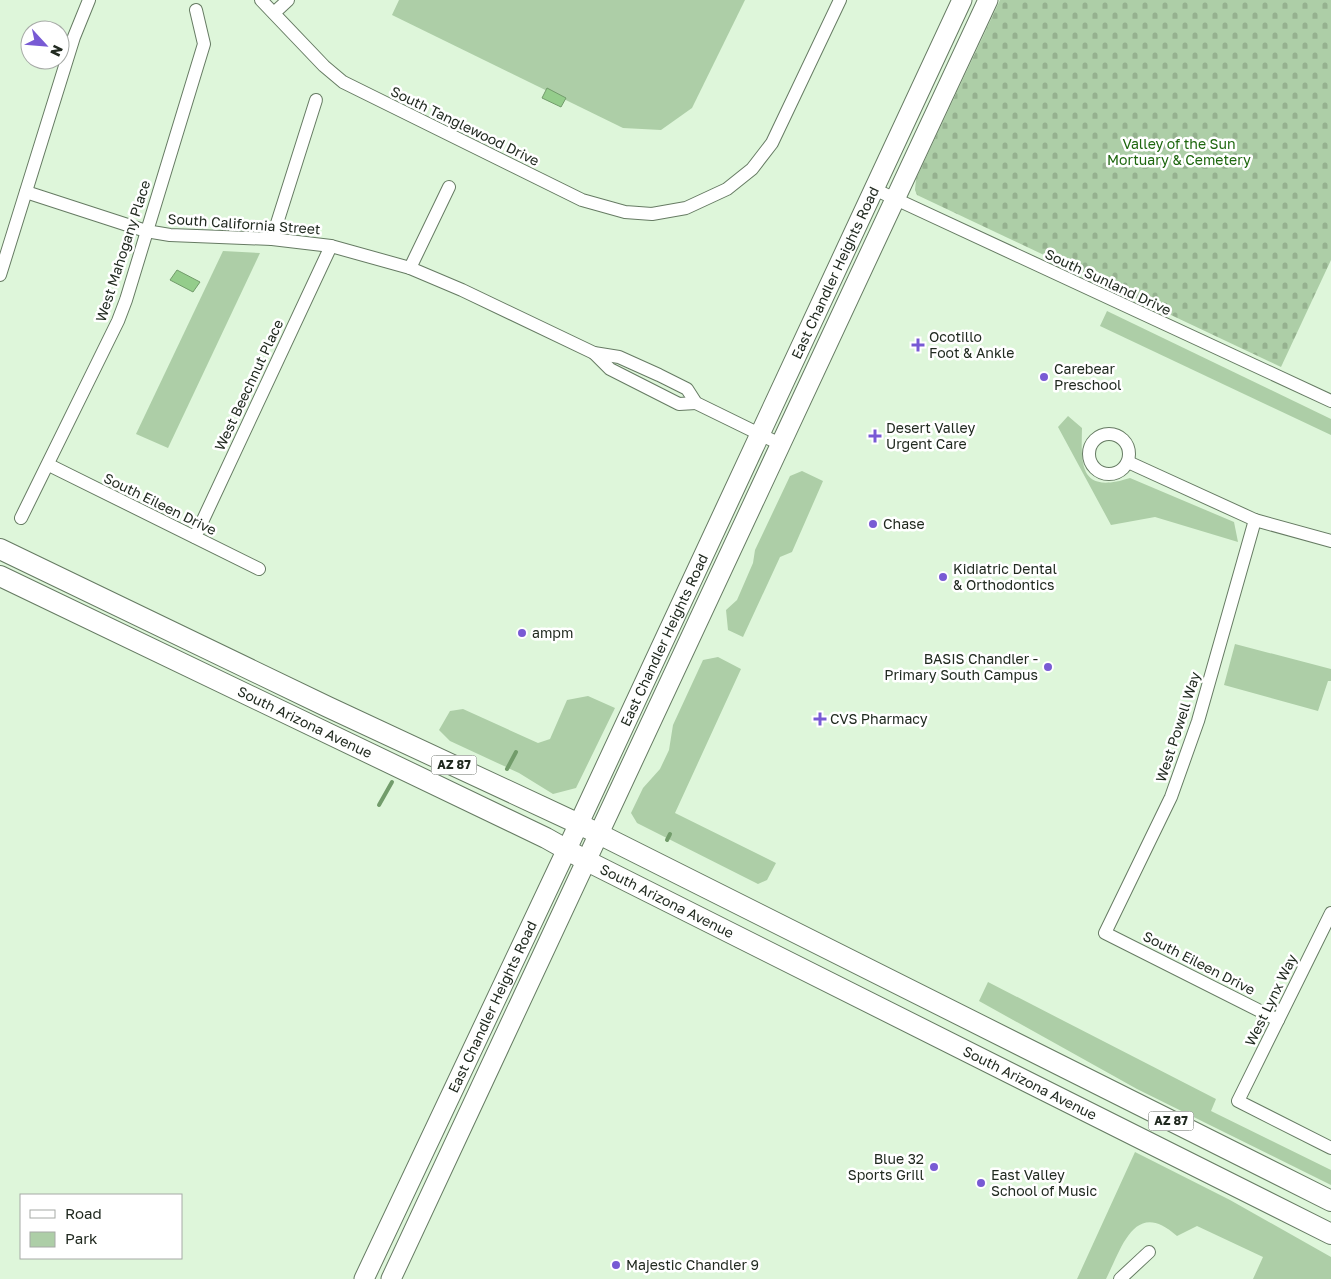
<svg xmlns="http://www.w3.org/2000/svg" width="1331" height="1279" viewBox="0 0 1331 1279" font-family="'Golos Text',sans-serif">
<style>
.green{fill:#adcea7}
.cemetery{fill:url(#cemetery-stones)}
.water{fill:#94cd8b;stroke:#729c6b}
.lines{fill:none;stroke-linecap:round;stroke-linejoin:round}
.stream{stroke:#729c6b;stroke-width:4}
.street-casing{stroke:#667b63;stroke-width:14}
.secondary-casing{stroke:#667b63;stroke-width:21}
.primary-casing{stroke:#667b63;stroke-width:22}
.street{stroke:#fff;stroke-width:12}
.secondary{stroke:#fff;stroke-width:19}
.primary{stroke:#fff;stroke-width:20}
.poi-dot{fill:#785ad4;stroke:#fff;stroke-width:2}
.labels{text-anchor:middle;stroke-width:5;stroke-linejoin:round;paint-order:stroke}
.shield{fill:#fff;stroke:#646a63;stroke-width:1}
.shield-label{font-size:12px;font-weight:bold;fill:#212a20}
.street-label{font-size:14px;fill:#212a20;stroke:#fff}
.park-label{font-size:14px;fill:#1e670f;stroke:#fff}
.poi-label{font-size:14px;fill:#212a20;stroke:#fff;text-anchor:start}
</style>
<defs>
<pattern id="cemetery-stones" width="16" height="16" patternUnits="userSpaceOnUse" patternTransform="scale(1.25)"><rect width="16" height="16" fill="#adcea7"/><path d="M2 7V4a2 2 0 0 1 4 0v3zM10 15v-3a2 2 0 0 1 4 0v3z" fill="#95b18f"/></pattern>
</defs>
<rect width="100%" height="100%" fill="#def6da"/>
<g class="green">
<path d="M399,0H745L692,108L661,130L623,128L392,15Z"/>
<path d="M223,251L260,253L168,448L136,434Z"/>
<path d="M1107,311L1331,419V435L1100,326Z"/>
<path d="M1068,416L1082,428C1081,467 1080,494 1130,478L1234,522L1238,542L1155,517L1111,525L1058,427Z"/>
<path d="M802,471L823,481L792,552L780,557L743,637L728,630L726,610L737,600L753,563L755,550L790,476Z"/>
<path d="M1235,644L1331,669V681H1328L1318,711L1224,685Z"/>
<path d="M718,657L741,669L675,813L776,863L767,880L758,884L637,823L631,813L643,788L660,769L669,750L673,725L703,660Z"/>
<path d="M588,696L615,708L576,788L553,794L519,773L450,741L439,730L450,711L463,709L538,743L550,739L567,700Z"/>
<path d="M988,982L1216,1099L1211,1111L1331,1170V1185L1137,1089L979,1001Z"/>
<path d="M1135,1152L1230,1200L1331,1257V1279H1253L1263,1257L1197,1226L1177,1236C1135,1198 1122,1247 1106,1279H1077Z"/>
</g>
<path class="cemetery" d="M1000,0H1331V260L1281,367L917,195L915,190L916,179Z"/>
<g class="water">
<path d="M547,88L566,98L561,107L542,98Z"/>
<path d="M177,270L200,282L193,292L170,280Z"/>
</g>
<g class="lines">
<g class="stream">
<path d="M507,769L516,752"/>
<path d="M379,805L392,782"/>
<path d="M667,840L670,834"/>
</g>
<defs>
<g id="street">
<path d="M261,0L324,66L343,82L582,200L625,212L652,214L686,208L727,189L752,169L772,143L840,0"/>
<path d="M274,13L288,0"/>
<path d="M874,189L1331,401"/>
<path d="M26,192L146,231L170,235L272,239L331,246L410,268L462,290L594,353L619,357L659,375L687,389L696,403L782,445"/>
<path d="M272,239L316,100"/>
<path d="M410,268L449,187"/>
<path d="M0,275L74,37L89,0"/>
<path d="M594,353L610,369L679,404L696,403"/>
<circle cx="1109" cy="454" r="20"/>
<path d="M1128,462L1255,520L1331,541"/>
<path d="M49,465L259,569"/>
<path d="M21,518L118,321L126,300L204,44L196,10"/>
<path d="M1255,520L1198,721L1171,797L1105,933L1278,1020"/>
<path d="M195,537L331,246"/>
<path d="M1331,913L1238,1101L1331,1148"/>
<path d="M1120,1279L1149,1252"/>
</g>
<g id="secondary">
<path id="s1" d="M364,1279L567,849L962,0"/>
<path d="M391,1279L988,0"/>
</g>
<g id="primary">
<path d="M0,549L328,707L579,824L1331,1201"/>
<path id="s2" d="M0,576L546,838L587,861L1331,1234"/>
</g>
</defs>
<use href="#street" class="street-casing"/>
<use href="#secondary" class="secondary-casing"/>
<use href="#primary" class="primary-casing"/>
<use href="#street" class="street"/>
<use href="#secondary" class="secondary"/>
<use href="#primary" class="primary"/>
</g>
<g class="poi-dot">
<path d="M915.5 337.5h5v5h5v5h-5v5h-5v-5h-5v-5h5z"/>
<circle cx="1044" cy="377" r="5"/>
<path d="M872.5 428.5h5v5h5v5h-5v5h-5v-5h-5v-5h5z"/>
<circle cx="873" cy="524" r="5"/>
<circle cx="943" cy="577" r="5"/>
<circle cx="522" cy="633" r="5"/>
<circle cx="1048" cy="667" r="5"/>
<path d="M817.5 711.5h5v5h5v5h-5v5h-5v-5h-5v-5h5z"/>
<circle cx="934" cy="1167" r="5"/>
<circle cx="981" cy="1183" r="5"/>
<circle cx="616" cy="1265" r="5"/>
</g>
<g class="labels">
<g class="shield">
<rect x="431.5" y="755.5" width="45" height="19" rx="4"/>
<rect x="1148.5" y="1111.5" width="45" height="19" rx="4"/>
</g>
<g class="shield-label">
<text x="454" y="769">AZ 87</text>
<text x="1171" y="1125">AZ 87</text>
</g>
<g class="street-label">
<text transform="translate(465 126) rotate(26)" y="5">South Tanglewood Drive</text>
<text transform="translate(244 224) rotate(4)" y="5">South California Street</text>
<text transform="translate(123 251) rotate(-72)" y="5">West Mahogany Place</text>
<text dy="5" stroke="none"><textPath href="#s1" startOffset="1111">East Chandler Heights Road</textPath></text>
<text transform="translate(1108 282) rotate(25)" y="5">South Sunland Drive</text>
<text transform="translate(249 385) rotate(-65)" y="5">West Beechnut Place</text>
<text transform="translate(160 504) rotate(26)" y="5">South Eileen Drive</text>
<text dy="5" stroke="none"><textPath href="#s1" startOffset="706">East Chandler Heights Road</textPath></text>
<text dy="5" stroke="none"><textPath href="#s2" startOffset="338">South Arizona Avenue</textPath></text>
<text transform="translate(1178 727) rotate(-72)" y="5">West Powell Way</text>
<text dy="5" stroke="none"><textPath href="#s2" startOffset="742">South Arizona Avenue</textPath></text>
<text transform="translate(1199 963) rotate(27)" y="5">South Eileen Drive</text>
<text transform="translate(1271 1000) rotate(-64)" y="5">West Lynx Way</text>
<text dy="5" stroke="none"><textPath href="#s1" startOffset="301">East Chandler Heights Road</textPath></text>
<text dy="5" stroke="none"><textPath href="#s2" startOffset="1148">South Arizona Avenue</textPath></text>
</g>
<g class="park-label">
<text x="1179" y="149">Valley of the Sun<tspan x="1179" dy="16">Mortuary &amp; Cemetery</tspan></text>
</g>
<g class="poi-label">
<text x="929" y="342">Ocotillo<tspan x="929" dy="16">Foot &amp; Ankle</tspan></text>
<text x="1054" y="374">Carebear<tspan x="1054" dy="16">Preschool</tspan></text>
<text x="886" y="433">Desert Valley<tspan x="886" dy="16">Urgent Care</tspan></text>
<text x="883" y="529">Chase</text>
<text x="953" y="574">Kidiatric Dental<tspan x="953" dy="16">&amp; Orthodontics</tspan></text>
<text x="532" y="638">ampm</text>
<text x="1038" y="664" text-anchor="end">BASIS Chandler -<tspan x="1038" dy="16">Primary South Campus</tspan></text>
<text x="830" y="724">CVS Pharmacy</text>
<text x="924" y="1164" text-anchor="end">Blue 32<tspan x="924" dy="16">Sports Grill</tspan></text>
<text x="991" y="1180">East Valley<tspan x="991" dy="16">School of Music</tspan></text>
<text x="626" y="1270">Majestic Chandler 9</text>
</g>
</g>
<rect x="20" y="1194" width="162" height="65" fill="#ffffff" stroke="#a6aaa6"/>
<rect x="30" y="1210" width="25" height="8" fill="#ffffff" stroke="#a6aaa6"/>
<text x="65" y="1219" font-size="15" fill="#212a20">Road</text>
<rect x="30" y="1232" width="25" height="15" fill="#adcea7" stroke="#a6aaa6"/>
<text x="65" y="1244" font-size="15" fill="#212a20">Park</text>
<g transform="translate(45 45) rotate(116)"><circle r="24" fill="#ffffff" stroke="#a6aaa6"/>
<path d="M0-4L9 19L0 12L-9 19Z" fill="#785ad4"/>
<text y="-8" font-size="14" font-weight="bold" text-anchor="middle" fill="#212a20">N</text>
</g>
</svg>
